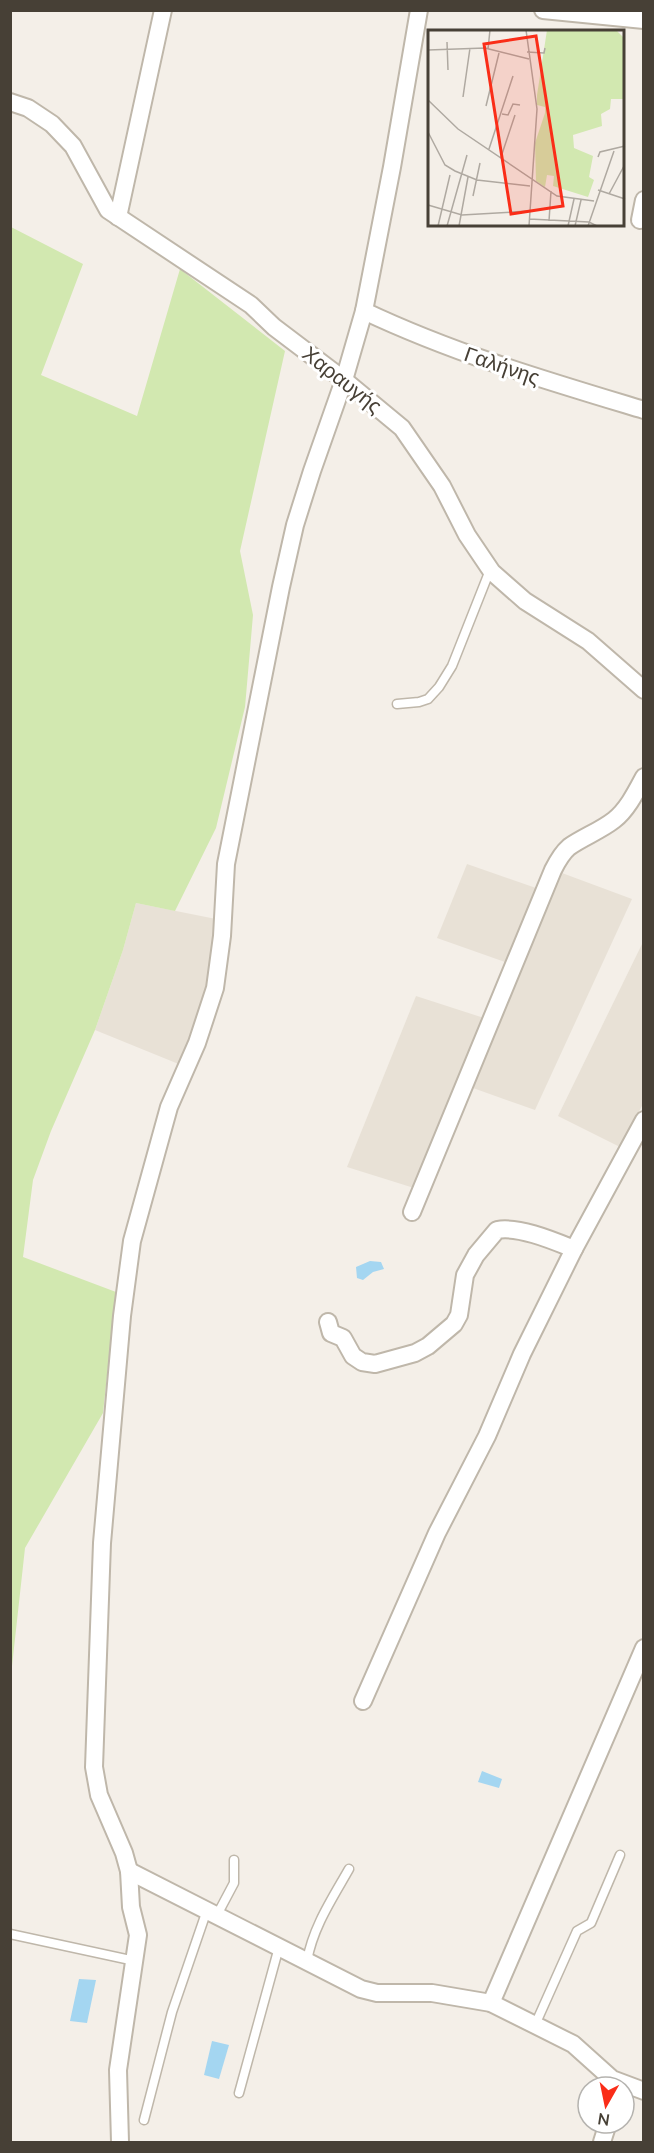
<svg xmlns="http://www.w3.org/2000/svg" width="654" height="2153" viewBox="0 0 654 2153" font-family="'Nunito Sans',sans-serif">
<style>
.residential{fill:#e8e1d6}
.green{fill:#d2e8b0}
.water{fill:#a4d6f1}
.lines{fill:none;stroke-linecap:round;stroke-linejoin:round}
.lane-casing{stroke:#bfb7aa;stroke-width:11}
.street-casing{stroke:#bfb7aa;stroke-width:20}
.lane{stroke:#fff;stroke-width:8}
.street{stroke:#fff;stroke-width:16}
.labels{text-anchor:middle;stroke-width:6;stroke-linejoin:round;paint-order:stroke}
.street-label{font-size:21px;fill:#474036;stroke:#fff}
.inset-road{fill:none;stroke:#afa9a1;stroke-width:1.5}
.view{fill:#fa2d18;fill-opacity:0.15;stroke:#fa2d18;stroke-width:3}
.inset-edge{fill:none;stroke:#474036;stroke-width:3}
</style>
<rect width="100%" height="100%" fill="#f4efe8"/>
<g class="residential">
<path d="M467,864L536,888L505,962L437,938Z"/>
<path d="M562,873L632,899L535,1110L473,1088Z"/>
<path d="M136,903L216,919L205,997L181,1065L95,1030L123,950Z"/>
<path d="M643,942V1104L620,1147L558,1116Z"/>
<path d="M416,996L484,1018L414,1188L347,1167Z"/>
</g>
<path class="green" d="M11,227L83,264L41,375L137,416L180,269L285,351L240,551L253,615L245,707L216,828L175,911L136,903L123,950L95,1030L51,1131L33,1180L23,1257L116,1292L103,1413L25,1548L12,1666L11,1764Z"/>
<g class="water">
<path d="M370,1261L381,1262L384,1269L373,1272L363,1280L357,1278L356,1267Z"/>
<path d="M482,1771L502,1779L499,1788L478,1782Z"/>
<path d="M79,1979L96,1980L87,2023L70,2021Z"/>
<path d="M212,2041L229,2045L219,2079L204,2075Z"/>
</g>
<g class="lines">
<defs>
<g id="lane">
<path d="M397,704L419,702L428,699L439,687L452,666L490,570"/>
<path d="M217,1915L234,1883V1860"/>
<path d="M10,1934L135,1961"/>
<path d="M307,1961C313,1927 332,1899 349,1869"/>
<path d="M535,2025L577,1931L591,1923L620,1855"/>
<path d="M239,2093L279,1947"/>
<path d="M144,2120L172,2012L207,1910"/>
</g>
<g id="street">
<path d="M543,10L644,20"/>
<path d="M10,102L28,108L52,124L73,146L108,210L251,305L274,327L344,380L402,428L442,486L467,535L492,572L525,601L588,641L644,690"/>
<path d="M118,217L163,10"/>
<path d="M640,220L644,200"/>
<path d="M364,311C455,354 548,381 644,410"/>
<path d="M412,1212L553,870C557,862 562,853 569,847C583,837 600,831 614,820C627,810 636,792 644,777"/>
<path d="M328,1322L331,1333L343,1338L353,1356L362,1362L375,1364L415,1353L428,1346L454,1324L459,1315L465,1275L476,1255L497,1230C519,1226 554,1241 574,1249"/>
<path d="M363,1701L437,1533L487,1436L522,1354L574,1249L644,1120"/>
<path d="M129,1871L361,1989L377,1993H432L491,2003L573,2044L612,2079L644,2091"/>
<path d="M491,2003L644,1648"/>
<path d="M120,2142L118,2070L138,1935L131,1907L129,1871L124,1853L99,1795L94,1767L102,1543L122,1316L132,1241L169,1107L197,1043L215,988L222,936L226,864L281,587L295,525L312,471L344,380L364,311L392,167L419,10"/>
<path d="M602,2142L608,2123"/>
</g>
</defs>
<use href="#lane" class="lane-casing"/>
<use href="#street" class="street-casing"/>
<use href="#lane" class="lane"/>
<use href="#street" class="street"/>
</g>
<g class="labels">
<g class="street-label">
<text transform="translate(502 366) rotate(19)" y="7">Γαλήνης</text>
<text transform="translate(342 380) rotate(38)" y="7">Χαραυγής</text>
</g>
</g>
<g transform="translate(428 30)">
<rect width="196" height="196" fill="#f4efe8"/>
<path d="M119,0H188L196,8V69H183L182,79L173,84L174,96L145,105L146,118L165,126L161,147L166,150L160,167L125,156L126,146L119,145L117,157L108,151L107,113L117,83V77L109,75V65Z" fill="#d2e8b0"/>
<path class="inset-road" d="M98,0L109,79L101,196M19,12L20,40M60,19L62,0M0,20L57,18L101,29M99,22L116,23L117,18M35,67L42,18M0,70L30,99L129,166L166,171M58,76L71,23M74,84L80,85L85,74L92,75M0,102L17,135L27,141L49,150L102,156M61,119L85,46M73,127L87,85M170,127L172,122L197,116M170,160L197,169M181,164L196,136M45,166L52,133M0,175L34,185L101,181M0,176V195M101,189L161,192L169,196M121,191L123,161M10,196L22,145M19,196L39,125M31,196L40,147M140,196L146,169M147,196L153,170M160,196L186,121"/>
<path class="view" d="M108,6L135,176L83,184L56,14Z"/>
<rect width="196" height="196" class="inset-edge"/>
</g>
<rect width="654" height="2153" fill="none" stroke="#474036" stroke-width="24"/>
<g transform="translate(606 2105) rotate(189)"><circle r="28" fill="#ffffff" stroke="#b5b3af" stroke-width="1.5"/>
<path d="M0-4.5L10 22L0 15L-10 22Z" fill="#fa2d18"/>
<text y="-9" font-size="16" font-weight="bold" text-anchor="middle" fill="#474036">N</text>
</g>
</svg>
